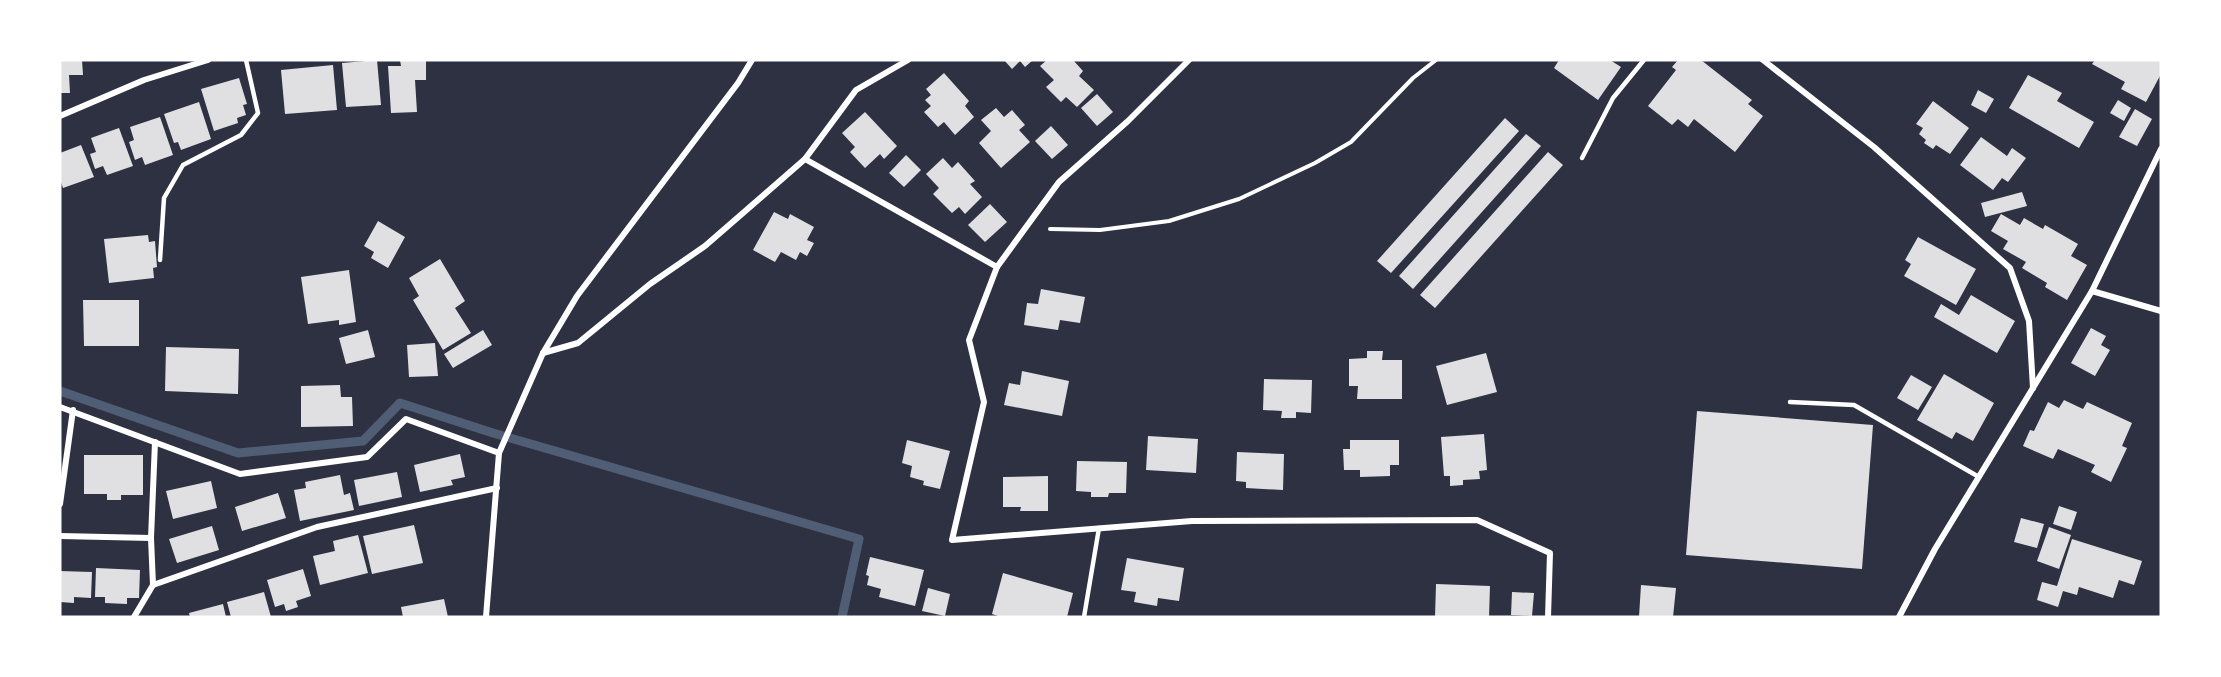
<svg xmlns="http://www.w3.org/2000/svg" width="2221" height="677" viewBox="0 0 2221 677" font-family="'Source Sans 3',sans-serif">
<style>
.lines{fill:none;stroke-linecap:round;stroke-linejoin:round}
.stream{stroke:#4f5d75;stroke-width:9}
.building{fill:#e0e0e3}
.path{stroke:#fff;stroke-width:4}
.service{stroke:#fff;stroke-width:4.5}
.minor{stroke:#fff;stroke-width:6}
</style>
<rect width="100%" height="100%" fill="#2d3142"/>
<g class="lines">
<path class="stream" d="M60,391L238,453L363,441L400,403L493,433L859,539L842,617"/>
</g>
<g class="building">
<path d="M60,60H82L83,75H69L70,93H60Z"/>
<path d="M377,60L381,105L346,107L342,63Z"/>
<path d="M400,60H426V80H415L417,112L391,113L388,66H401Z"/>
<path d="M1004,60H1033L1025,67L1020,61L1012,69Z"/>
<path d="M1047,60H1073L1083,71L1079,76L1094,90L1077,107L1066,97L1061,102L1046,87L1054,80L1040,66Z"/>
<path d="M1559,60H1610L1621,67L1598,100L1554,68Z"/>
<path d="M1678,60H1701L1752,100L1748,104L1763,116L1735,152L1694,119L1688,127L1678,119L1672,125L1648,106L1676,70L1672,67Z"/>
<path d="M2095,60H2161V74L2146,102L2121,89L2125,82L2092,64Z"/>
<path d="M333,65L337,110L285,114L281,70Z"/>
<path d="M944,73L969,101L965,106L974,117L955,135L944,122L938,127L924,112L931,106L925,100L931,95L926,89Z"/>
<path d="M2028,75L2062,93L2057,101L2094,122L2079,148L2009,108Z"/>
<path d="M239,78L247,104L243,105L246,115L237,118L238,123L214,131L201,89Z"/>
<path d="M1978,90L1994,99L1986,113L1971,105Z"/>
<path d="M1097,94L1113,112L1097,126L1081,108Z"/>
<path d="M2118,100L2131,108L2124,121L2110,113Z"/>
<path d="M1933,101L1969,128L1950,154L1936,145L1933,149L1924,143L1926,140L1919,134L1923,128L1916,124Z"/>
<path d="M199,102L211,139L181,150L178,142L174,143L164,114Z"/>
<path d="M996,108L1004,117L1012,110L1025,125L1019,130L1030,142L1001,168L979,143L991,131L981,120Z"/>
<path d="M2135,109L2152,119L2137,146L2119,137Z"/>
<path d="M865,112L897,146L884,159L880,154L865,168L850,152L855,147L842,133Z"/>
<path d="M160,117L173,155L145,165L142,157L135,160L129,142L134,140L130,127Z"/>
<path d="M1505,118L1519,131L1391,273L1377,261Z"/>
<path d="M1051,126L1068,145L1052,159L1035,141Z"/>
<path d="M119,128L133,166L107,175L103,166L95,169L90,154L96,152L91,138Z"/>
<path d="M1526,134L1541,146L1413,289L1399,276Z"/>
<path d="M1981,137L2007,156L2012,148L2026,158L2008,182L2002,178L1993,190L1960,165Z"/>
<path d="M81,145L94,177L63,188L60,180V153Z"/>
<path d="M1548,152L1563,165L1435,308L1420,295Z"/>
<path d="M906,155L921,170L904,187L889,173Z"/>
<path d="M943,158L952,168L958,162L975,181L970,184L982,197L965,214L959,207L952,213L933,194L939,188L926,174Z"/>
<path d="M2022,192L2027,206L1985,217L1981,203Z"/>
<path d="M990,204L1007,222L985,242L968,225Z"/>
<path d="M774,212L788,219L790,214L814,227L807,240L814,243L807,256L800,252L796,260L781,252L775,262L753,250Z"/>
<path d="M2001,214L2020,225L2024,218L2043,229L2045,225L2078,244L2071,256L2087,265L2067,300L2045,287L2047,283L2022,268L2026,262L2003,249L2008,241L1991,231Z"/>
<path d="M378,221L405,237L388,268L371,258L374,252L364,246Z"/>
<path d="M148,235L149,242L155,241L157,267L153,268L154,278L109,283L104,239Z"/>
<path d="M1918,237L1976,269L1956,305L1904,276L1911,264L1905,260Z"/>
<path d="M440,259L465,301L455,308L471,333L443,350L413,300L419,296L409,278Z"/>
<path d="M349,270L356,322L339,325V320L308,324L301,277Z"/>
<path d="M1041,289L1085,297L1080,323L1060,320L1058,330L1024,325L1027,303L1038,304Z"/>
<path d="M1971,295L2015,321L1997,353L1934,317L1941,304L1959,315Z"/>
<path d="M83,300H139V346H84Z"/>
<path d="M2091,328L2106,336L2101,345L2110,350L2095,376L2071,363Z"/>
<path d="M368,330L375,357L346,364L339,338Z"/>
<path d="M483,330L492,345L453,368L444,354Z"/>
<path d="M435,343L438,376L409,377L407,345Z"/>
<path d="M166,347L239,349L238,394L165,391Z"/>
<path d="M1367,351H1383L1382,360H1402V399H1357L1358,386H1349V359L1367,358Z"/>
<path d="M1486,353L1497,392L1447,405L1436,366Z"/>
<path d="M1022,371L1069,381L1062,416L1004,405L1009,383L1020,385Z"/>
<path d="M1944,374L1994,403L1973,441L1956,432L1952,439L1917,420Z"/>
<path d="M1911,375L1932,387L1918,410L1897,398Z"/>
<path d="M1264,379L1312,380L1311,413L1296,412V418H1281L1282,411L1263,410Z"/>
<path d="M340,385L341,397H352L353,426L301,427V386Z"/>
<path d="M2064,400L2083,409L2087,402L2132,423L2122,446L2127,448L2111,482L2091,472L2095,465L2058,449L2053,459L2023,446L2030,430L2034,431L2048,402L2059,408Z"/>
<path d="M1697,411L1873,425L1862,569L1686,555Z"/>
<path d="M1484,434L1487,470L1479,471L1480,479L1463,480V485L1450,486V476H1444L1441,437Z"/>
<path d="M1148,436L1198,439L1196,473L1146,470Z"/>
<path d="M907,440L950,451L940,489L923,485L924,481L910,477L912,466L902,463Z"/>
<path d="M1350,440H1399V465H1390V476L1360,477V470H1344L1343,449H1350Z"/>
<path d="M1237,452L1284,454L1283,490L1246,488V482L1236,481Z"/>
<path d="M460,454L465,477L451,480L453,485L420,492L414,465Z"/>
<path d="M84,455H143V495H121V500H107V494H84Z"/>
<path d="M1077,461L1127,462L1126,493H1109L1108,497H1091V492L1076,491Z"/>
<path d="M397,472L402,497L359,506L354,480Z"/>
<path d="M340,475L344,495L350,493L354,510L300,521L294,490L306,488L305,482Z"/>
<path d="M1048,476V511H1020L1021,507H1003V477Z"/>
<path d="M211,481L217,508L173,519L166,491Z"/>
<path d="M278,493L286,518L242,531L235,507Z"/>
<path d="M2059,506L2077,512L2071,530L2053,524Z"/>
<path d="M2021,518L2044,524L2037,548L2014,542Z"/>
<path d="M414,525L423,563L372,574L363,536Z"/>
<path d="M212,526L219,550L177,563L169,539Z"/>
<path d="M2049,527L2071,535L2059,569L2037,561Z"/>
<path d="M358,535L368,573L320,585L313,556L335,551L333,541Z"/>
<path d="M2072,539L2142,561L2134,585L2119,580L2113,598L2079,587L2077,595L2063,591L2058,607L2037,600L2042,582L2057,586Z"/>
<path d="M870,557L924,570L915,606L879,597L881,589L867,585L869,576L866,575Z"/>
<path d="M1127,558L1184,568L1179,601L1158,598L1157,606L1134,602L1136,592L1121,590Z"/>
<path d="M96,568L140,570L139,598H127V604L105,603V597H95Z"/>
<path d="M303,569L311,596L296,601L298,607L286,611L284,604L275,607L267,580Z"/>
<path d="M60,571L92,572L91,598L74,597V603L60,602Z"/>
<path d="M1003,573L1073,593L1067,617H1001L992,614Z"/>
<path d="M1436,584L1490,586L1489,617H1435Z"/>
<path d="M1641,585L1676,588L1673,617H1639Z"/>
<path d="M928,588L950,594L945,616L922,611Z"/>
<path d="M264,592L271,617H231L227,602Z"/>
<path d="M1512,592L1534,593L1532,616L1511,615Z"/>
<path d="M444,599L448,617H403L401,607Z"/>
<path d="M223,604L226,617H190L189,613Z"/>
</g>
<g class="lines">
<path class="path" d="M1050,229L1100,230L1169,221L1239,199L1315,163L1351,142L1413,78L1436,60"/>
<g class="service">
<path d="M1582,158L1613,98L1644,60"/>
<path d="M160,260L164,198L183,165L241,135L258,113L246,60"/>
<path d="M1790,402L1854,405L1979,477"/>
<path d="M1084,617L1099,528"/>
</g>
<g class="minor">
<path d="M1189,60L1128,121L1059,182L997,267L969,340L984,402L952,540L1192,521L1477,520L1550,553L1548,617"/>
<path d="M1763,60L1874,147L2010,268L2029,321L2033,388"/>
<path d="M60,116L144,80L208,60"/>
<path d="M805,159L997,267"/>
<path d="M2092,291L2161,311"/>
<path d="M543,353L578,343L650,284L705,246L805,159L856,90L908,60"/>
<path d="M60,407L240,474L367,457L406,419L499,453"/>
<path d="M60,504L73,410"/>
<path d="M60,536L151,538"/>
<path d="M153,585L317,527L497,488"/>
<path d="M134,617L153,585L151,538L155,442"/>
<path d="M486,617L499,453L543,353L577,296L738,83L752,60"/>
<path d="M1899,617L1935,549L2092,291L2161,149"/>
</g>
</g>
<rect width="2221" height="677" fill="none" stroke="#ffffff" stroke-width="123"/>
</svg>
